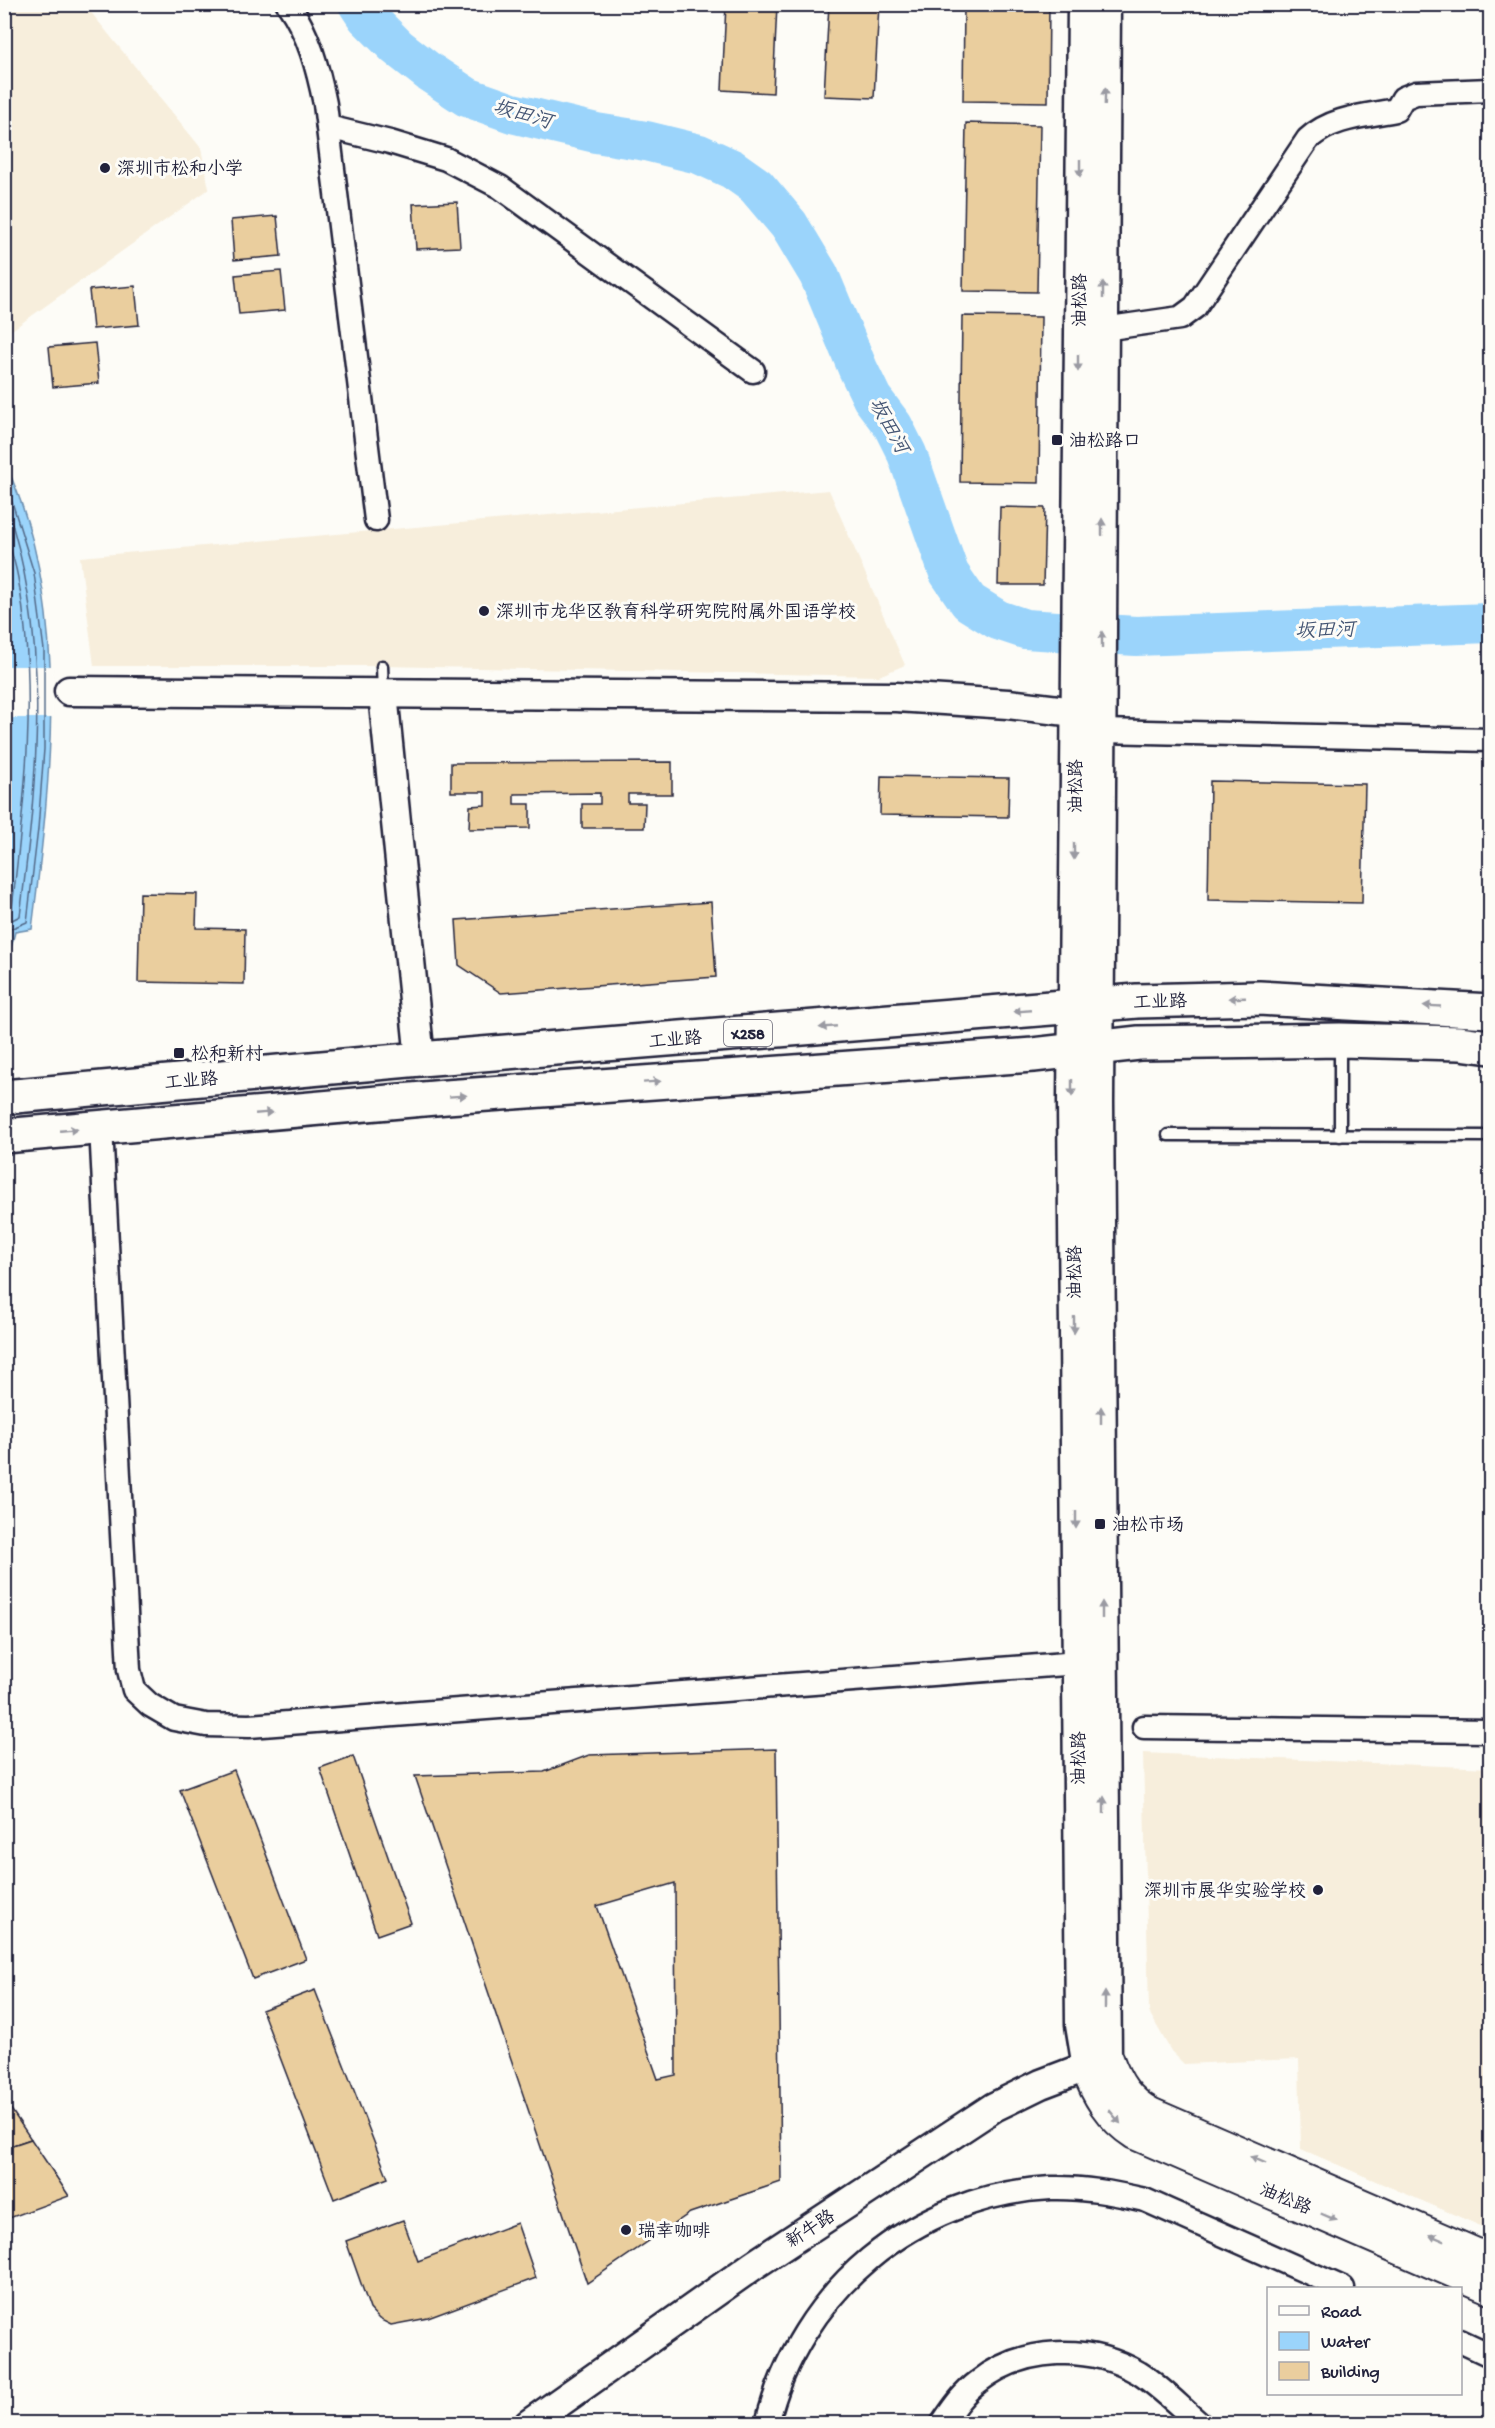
<svg xmlns="http://www.w3.org/2000/svg" width="1495" height="2428" viewBox="0 0 1495 2428" font-family="'Gochi Hand','LXGW WenKai TC',sans-serif">
<style>
.built{fill:#f7eedc}
.water{fill:#9bd4fb;stroke:#6b8dae;stroke-width:1.5}
.pier{fill:#fdfcf7}
.lines{fill:none;stroke-linecap:round;stroke-linejoin:round}
.shore{stroke:#526988;stroke-width:1.5}
.river{stroke:#9bd4fb;stroke-width:40}
.building{fill:#eace9e;stroke:#22223b;stroke-width:1.5;fill-rule:evenodd}
.service-casing{stroke:#22223b;stroke-width:15}
.minor-casing{stroke:#22223b;stroke-width:27}
.tertiary-casing{stroke:#22223b;stroke-width:33}
.secondary-casing{stroke:#22223b;stroke-width:36}
.primary-casing{stroke:#22223b;stroke-width:38}
.service{stroke:#fdfcf7;stroke-width:10}
.minor{stroke:#fdfcf7;stroke-width:22}
.tertiary{stroke:#fdfcf7;stroke-width:28}
.secondary{stroke:#fdfcf7;stroke-width:32}
.primary{stroke:#fdfcf7;stroke-width:33}
.oneway{fill:#9a9aa2}
.poi-dot{fill:#22223b;stroke:#fdfcf7;stroke-width:2}
.labels{text-anchor:middle;stroke-width:6;stroke-linejoin:round;paint-order:stroke}
.shield{fill:#fdfcf7;stroke:#646373;stroke-width:1.5}
.shield-label{font-size:16px;font-weight:bold;fill:#22223b}
.poi-label{font-size:18px;fill:#22223b;stroke:#fdfcf7;text-anchor:start}
.street-label{font-size:18px;fill:#22223b;stroke:#fdfcf7}
.water-label{font-size:20px;font-style:italic;fill:#465775;stroke:#fdfcf7}
</style>
<rect width="100%" height="100%" fill="#fdfcf7"/>
<filter id="ink" filterUnits="userSpaceOnUse"><feTurbulence type="fractalNoise" baseFrequency=".0167" numOctaves="2"/><feDisplacementMap in="SourceGraphic" scale="12" xChannelSelector="R" yChannelSelector="G"/><feConvolveMatrix kernelMatrix="1 2 1 2 8 2 1 2 1" color-interpolation-filters="sRGB"/></filter>
<g filter="url(#ink)">
<g class="built">
<path d="M5,4L85,5L201,148L209,189L5,335Z"/>
<path d="M829,490L905,665L879,676L382,666H94L80,557Z"/>
<path d="M1143,1753L1490,1768V2230L1301,2149L1299,2059L1184,2064L1171,2051L1149,2012Z"/>
</g>
<path class="water" d="M5,463C72,605 51,777 32,929L15,932L5,971Z"/>
<rect class="pier" x="5" y="666" width="48" height="52"/>
<g class="lines">
<g class="shore">
<path d="M4,476L34,573L44,650V749L38,829L27,922L10,929L4,948"/>
<path d="M4,499C52,635 38,775 20,916L4,924"/>
<path d="M4,529C9,545 15,561 18,578C38,687 25,799 12,908L4,913"/>
</g>
<path class="river" d="M358,4L366,16L397,47L429,72L467,97L512,113L596,133L646,141L699,154L732,169L756,186L789,225L819,275L858,369L872,398L893,426L907,454L949,573L969,602L998,620L1025,629L1136,636L1490,623"/>
</g>
<g class="building">
<path d="M726,4H777L773,93L722,90Z"/>
<path d="M829,4H879L874,98L824,96Z"/>
<path d="M964,4H1049L1048,102L963,101Z"/>
<path d="M966,123L1040,125L1037,292L963,291Z"/>
<path d="M457,202L460,247L416,249L413,204Z"/>
<path d="M277,216L281,256L234,260L231,220Z"/>
<path d="M281,271L285,310L239,314L235,275Z"/>
<path d="M135,286L139,325L93,329L89,290Z"/>
<path d="M962,316L1041,317L1039,483L960,482Z"/>
<path d="M95,343L99,383L53,387L49,347Z"/>
<path d="M1000,507L1045,508L1043,585H998Z"/>
<path d="M672,762V794H628V803H645L644,828H582V804H600V793L514,794V804H530V828L469,829L470,806L485,805V792H451V763Z"/>
<path d="M881,776L1009,778L1008,817L880,815Z"/>
<path d="M1210,781L1365,784L1362,903L1208,900Z"/>
<path d="M140,893L197,894L196,928L245,929L244,984L138,982Z"/>
<path d="M711,902L716,977L501,993L459,965L456,920Z"/>
<path d="M776,1749L781,2182L690,2213L587,2283L415,1776L544,1772L589,1755ZM675,1883L676,2075L658,2079L597,1906Z"/>
<path d="M353,1756L411,1923L377,1935L320,1768Z"/>
<path d="M234,1770L306,1959L253,1979L180,1790Z"/>
<path d="M315,1990L388,2178L334,2199L262,2010Z"/>
<path d="M4,2099L31,2139L4,2148Z"/>
<path d="M31,2139L69,2196L4,2220V2148Z"/>
<path d="M403,2220L418,2261L517,2223L536,2278L428,2318L391,2325L379,2319L370,2309L346,2241Z"/>
</g>
<g class="lines">
<defs>
<g id="service">
<path d="M382,666L383,693"/>
<path d="M1340,1043V1136"/>
<path d="M1168,1135L1490,1136"/>
</g>
<g id="minor">
<path d="M288,4C309,34 318,69 325,104L376,520"/>
<path d="M328,127L390,142L446,159L500,187L753,371"/>
<path d="M1103,329L1180,318L1195,307L1308,139C1332,117 1365,116 1396,110L1403,98L1416,93L1490,90"/>
<path d="M1101,731L1490,740"/>
<path d="M101,1127L129,1670L134,1690L150,1705L174,1719L206,1725L249,1726L1092,1662"/>
<path d="M1144,1727L1490,1731"/>
<path d="M1460,2341L1490,2355"/>
<path d="M767,2424C799,2291 914,2195 1051,2188C1083,2187 1114,2193 1145,2200L1343,2288"/>
<path d="M942,2424C953,2408 963,2393 978,2382C1023,2346 1090,2344 1139,2373C1161,2387 1180,2407 1200,2424"/>
</g>
<g id="tertiary">
<path d="M1082,4L1072,1103L1080,2025L1087,2067"/>
<path d="M69,691L896,697L1008,704L1075,712"/>
<path d="M383,694L420,1059"/>
<path d="M529,2424L754,2265L994,2107L1041,2084L1107,2059L1099,1102L1106,4"/>
</g>
<g id="secondary">
<path d="M1107,2059C1116,2084 1127,2101 1150,2114L1490,2261"/>
<path d="M1087,2067C1097,2094 1110,2117 1135,2133L1490,2287"/>
</g>
<g id="primary">
<path d="M4,1097L420,1059L1137,1001L1259,998L1490,1011"/>
<path d="M4,1136L446,1097L1033,1055L1139,1043L1340,1040L1460,1043L1490,1047"/>
</g>
</defs>
<use href="#service" class="service-casing"/>
<use href="#minor" class="minor-casing"/>
<use href="#tertiary" class="tertiary-casing"/>
<use href="#secondary" class="secondary-casing"/>
<use href="#primary" class="primary-casing"/>
<use href="#service" class="service"/>
<use href="#minor" class="minor"/>
<use href="#tertiary" class="tertiary"/>
<use href="#secondary" class="secondary"/>
<use href="#primary" class="primary"/>
</g>
<defs><path id="oneway-solid" d="M-6-.8H1V-3.2L6.5 0L1 3.2V.8H-6Z" transform="scale(1.5)"/></defs>
<g class="oneway">
<use href="#oneway-solid" transform="translate(1105 96) rotate(-89)"/>
<use href="#oneway-solid" transform="translate(1080 168) rotate(90)"/>
<use href="#oneway-solid" transform="translate(1103 290) rotate(-90)"/>
<use href="#oneway-solid" transform="translate(1078 363) rotate(90)"/>
<use href="#oneway-solid" transform="translate(1102 527) rotate(-90)"/>
<use href="#oneway-solid" transform="translate(1102 640) rotate(-90)"/>
<use href="#oneway-solid" transform="translate(1074 851) rotate(90)"/>
<use href="#oneway-solid" transform="translate(1237 998) rotate(178)"/>
<use href="#oneway-solid" transform="translate(1432 1006) rotate(-177)"/>
<use href="#oneway-solid" transform="translate(1022 1011) rotate(175)"/>
<use href="#oneway-solid" transform="translate(828 1027) rotate(175)"/>
<use href="#oneway-solid" transform="translate(652 1082) rotate(-4)"/>
<use href="#oneway-solid" transform="translate(1072 1088) rotate(90)"/>
<use href="#oneway-solid" transform="translate(458 1096) rotate(-4)"/>
<use href="#oneway-solid" transform="translate(264 1113) rotate(-5)"/>
<use href="#oneway-solid" transform="translate(69 1130) rotate(-5)"/>
<use href="#oneway-solid" transform="translate(1074 1325) rotate(90)"/>
<use href="#oneway-solid" transform="translate(1101 1415) rotate(-90)"/>
<use href="#oneway-solid" transform="translate(1076 1520) rotate(90)"/>
<use href="#oneway-solid" transform="translate(1102 1610) rotate(-90)"/>
<use href="#oneway-solid" transform="translate(1104 1805) rotate(-90)"/>
<use href="#oneway-solid" transform="translate(1105 2000) rotate(-90)"/>
<use href="#oneway-solid" transform="translate(1115 2117) rotate(50)"/>
<use href="#oneway-solid" transform="translate(1258 2160) rotate(-157)"/>
<use href="#oneway-solid" transform="translate(1329 2217) rotate(23)"/>
<use href="#oneway-solid" transform="translate(1437 2238) rotate(-157)"/>
</g>
</g>
<g class="poi-dot">
<circle cx="105" cy="168" r="6"/>
<rect x="1051" y="434" width="12" height="12" rx="3"/>
<circle cx="484" cy="611" r="6"/>
<rect x="173" y="1047" width="12" height="12" rx="3"/>
<rect x="1094" y="1518" width="12" height="12" rx="3"/>
<circle cx="1318" cy="1890" r="6"/>
<circle cx="626" cy="2230" r="6"/>
</g>
<g class="labels">
<rect class="shield" x="724" y="1020" width="48" height="26" rx="4.5"/>
<g class="shield-label">
<text x="748" y="1039">X258</text>
</g>
<g class="poi-label">
<text x="117" y="174">深圳市松和小学</text>
<text x="1069" y="446">油松路口</text>
<text x="496" y="617">深圳市龙华区教育科学研究院附属外国语学校</text>
<text x="191" y="1059">松和新村</text>
<text x="1112" y="1530">油松市场</text>
<text x="1306" y="1896" text-anchor="end">深圳市展华实验学校</text>
<text x="638" y="2236">瑞幸咖啡</text>
</g>
<g class="street-label">
<text transform="translate(1079 300) rotate(-90)" y="6">油松路</text>
<text transform="translate(1075 786) rotate(-90)" y="6">油松路</text>
<text transform="translate(1160 1001) rotate(-2)" y="6">工业路</text>
<text transform="translate(675 1039) rotate(-5)" y="6">工业路</text>
<text transform="translate(191 1080) rotate(-5)" y="6">工业路</text>
<text transform="translate(1074 1272) rotate(-90)" y="6">油松路</text>
<text transform="translate(1078 1758) rotate(-90)" y="6">油松路</text>
<text transform="translate(1286 2198) rotate(23)" y="6">油松路</text>
<text transform="translate(810 2228) rotate(-33)" y="6">新牛路</text>
</g>
<g class="water-label">
<text transform="translate(523 113) rotate(16)" y="7">坂田河</text>
<text transform="translate(890 425) rotate(61)" y="7">坂田河</text>
<text transform="translate(1325 629) rotate(-2)" y="7">坂田河</text>
</g>
</g>
<rect width="1495" height="2428" fill="none" stroke="#fdfcf7" stroke-width="24"/>
<rect x="12" y="12" width="1471" height="2404" fill="none" stroke="#22223b" stroke-width="2" filter="url(#ink)"/>
<rect x="1267" y="2287" width="195" height="108" fill="#fdfcf7" stroke="#a5a5ac" stroke-width="1.5"/>
<rect x="1279" y="2306" width="30" height="9" fill="#fdfcf7" stroke="#a5a5ac" stroke-width="1.5"/>
<text x="1321" y="2317" font-size="18" fill="#22223b">Road</text>
<rect x="1279" y="2332" width="30" height="18" fill="#9bd4fb" stroke="#a5a5ac" stroke-width="1.5"/>
<text x="1321" y="2347" font-size="18" fill="#22223b">Water</text>
<rect x="1279" y="2362" width="30" height="18" fill="#eace9e" stroke="#a5a5ac" stroke-width="1.5"/>
<text x="1321" y="2377" font-size="18" fill="#22223b">Building</text>
</svg>
